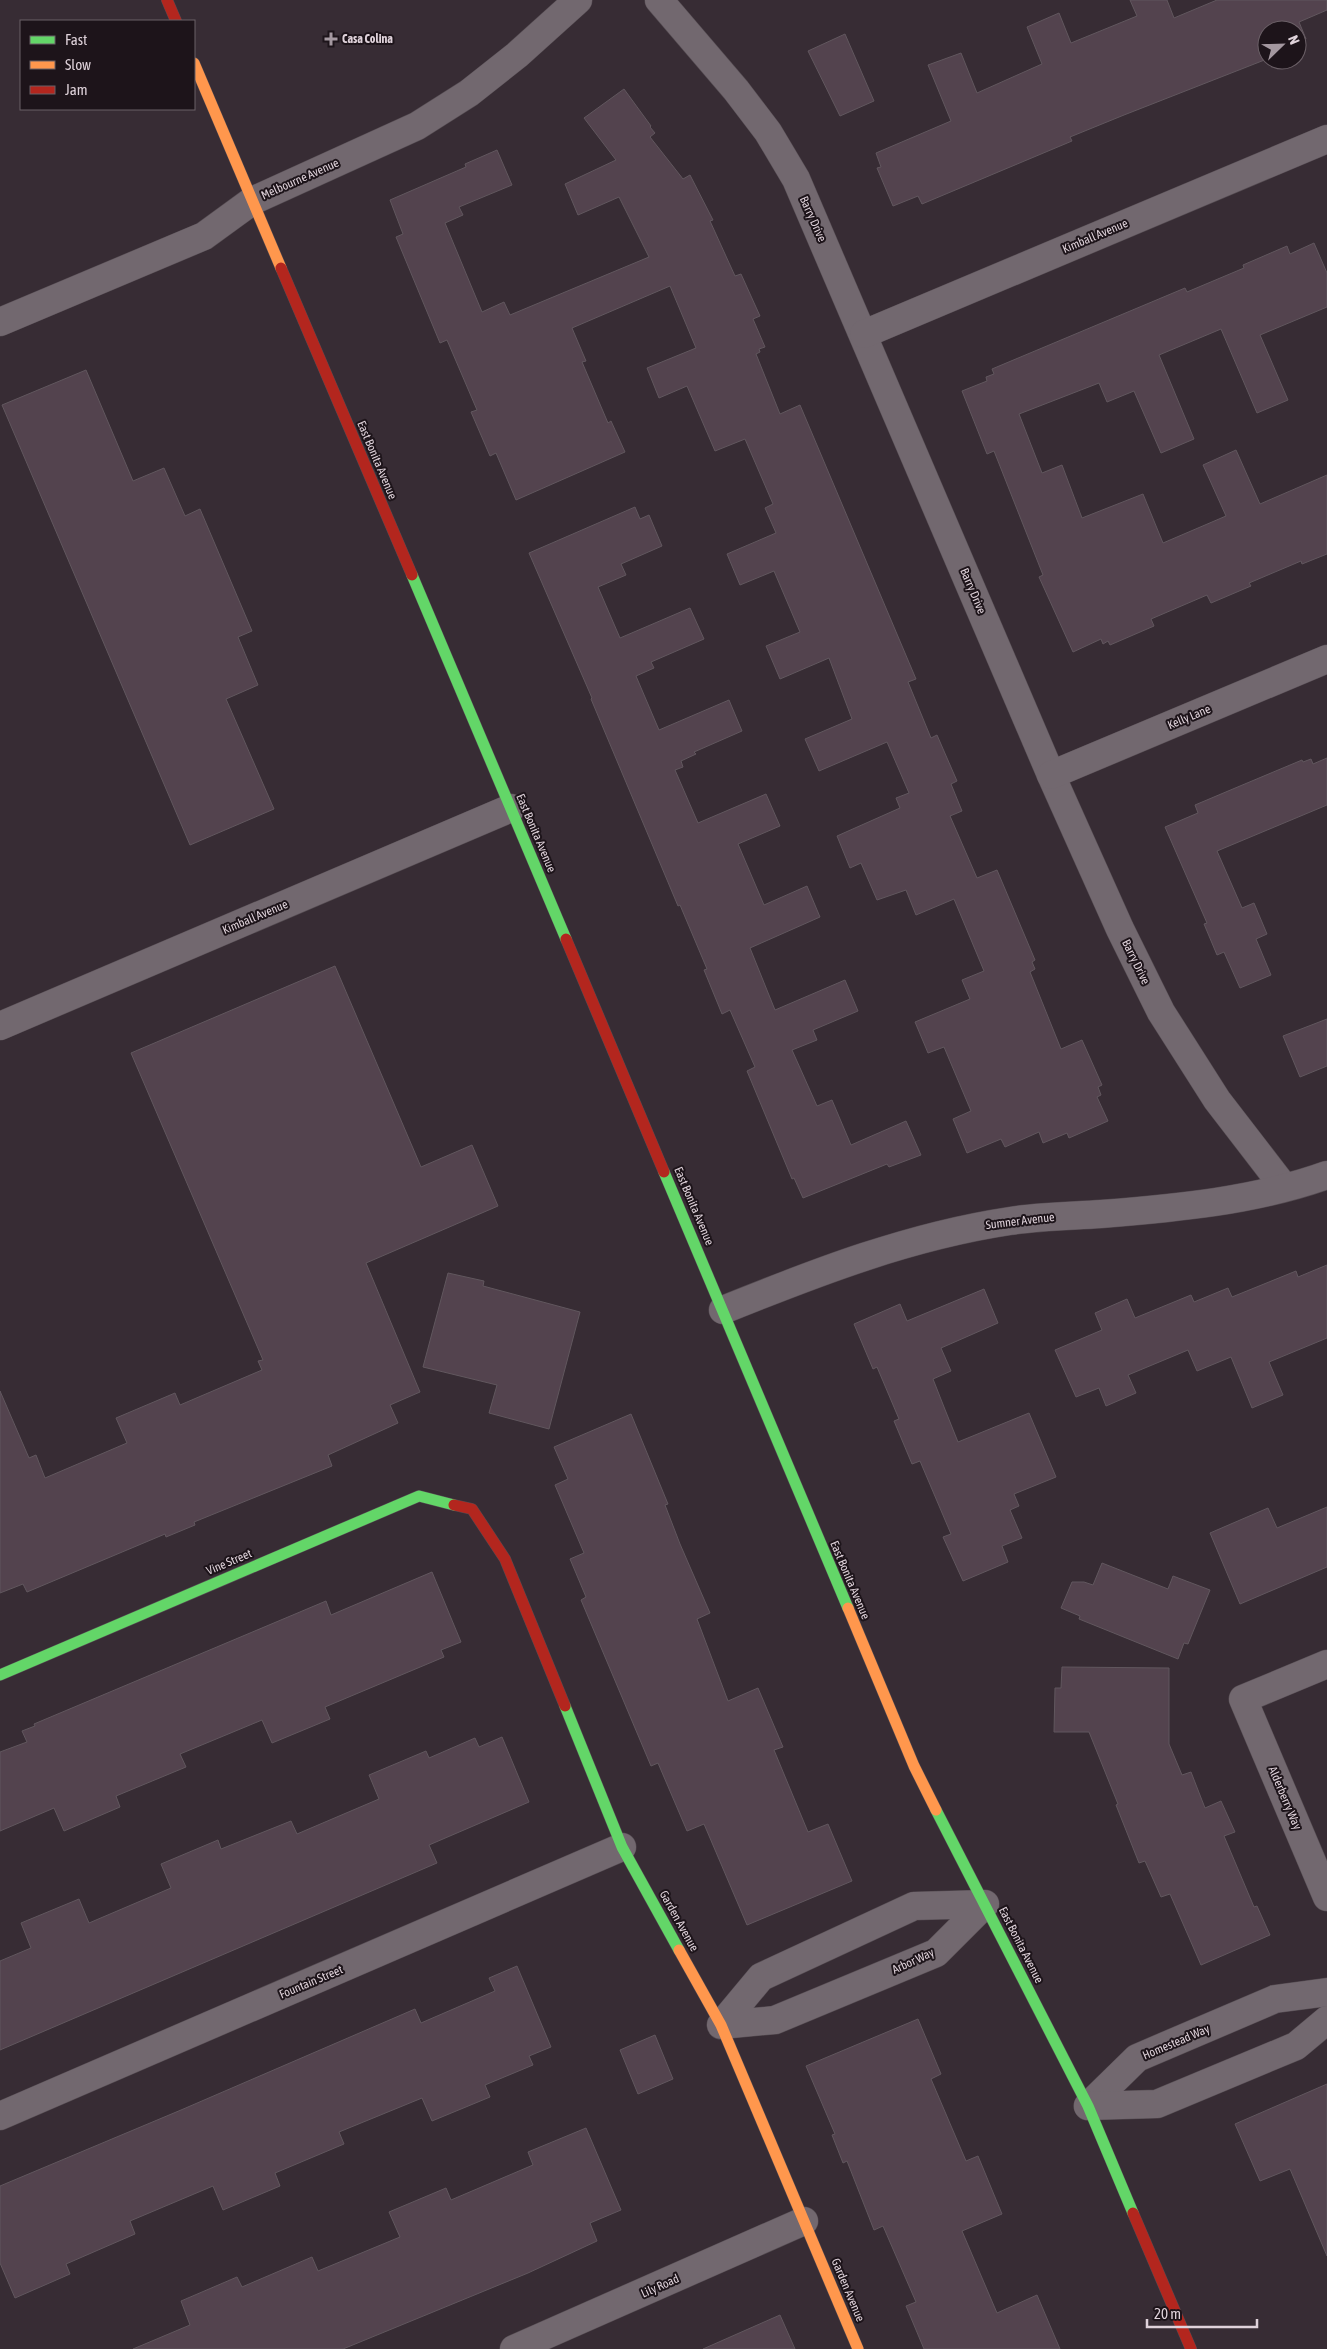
<svg xmlns="http://www.w3.org/2000/svg" width="1327" height="2349" viewBox="0 0 1327 2349" font-family="'Asap Condensed',sans-serif">
<style>
.building{fill:#53434e;stroke:#61575e}
.lines{fill:none;stroke-linecap:round;stroke-linejoin:round}
.street-casing{stroke:#544b51;stroke-width:29}
.fast-casing{stroke:#544b51;stroke-width:12}
.slow-casing{stroke:#544b51;stroke-width:12}
.jam-casing{stroke:#544b51;stroke-width:12}
.street{stroke:#72686f;stroke-width:28}
.fast{stroke:#63d668;stroke-width:11}
.slow{stroke:#ff974d;stroke-width:11}
.jam{stroke:#b3261e;stroke-width:11}
.poi-dot{fill:#a498a0;stroke:#1d141a;stroke-width:2}
.labels{text-anchor:middle;stroke-width:4;stroke-linejoin:round;paint-order:stroke}
.poi-label{font-size:12px;font-weight:bold;fill:#dfd2da;stroke:#1d141a;text-anchor:start}
.street-label{font-size:12px;fill:#dfd2da;stroke:#1d141a}
</style>
<rect width="100%" height="100%" fill="#372c34"/>
<g class="building">
<path d="M1130,0H1167L1174,18L1217,0H1327V10L1299,22L1306,39L1297,43V30H1267V59L1124,115L1070,137L1072,141L922,204L918,196L893,206L877,168L881,167L876,153L951,121L928,65L961,53L977,93L1042,64L1027,27L1059,13L1071,43L1137,16Z"/>
<path d="M845,34L874,101L840,116L808,51Z"/>
<path d="M624,89L651,126L650,127L655,133L650,137L683,179L690,175L713,220L710,221L735,276L741,274L760,316L753,319L765,347L759,349L760,352L756,354L780,414L800,405L916,679L908,682L931,738L937,735L957,781L951,784L962,811L950,816L977,878L997,870L1035,960L1032,962L1035,969L1030,972L1061,1049L1082,1040L1102,1085L1098,1087L1101,1095L1097,1097L1108,1121L1069,1138L1067,1133L1043,1143L1039,1132L1005,1147L1001,1139L967,1153L953,1119L971,1111L944,1047L928,1053L915,1022L970,999L962,980L984,971L954,899L916,915L906,890L877,900L861,863L850,868L837,836L900,808L896,798L909,793L887,742L819,771L805,739L852,719L829,658L780,679L766,646L800,632L774,571L740,585L727,554L776,533L765,508L773,504L745,439L715,451L687,386L659,398L647,368L696,348L670,286L572,328L586,361L582,362L608,423L611,421L625,452L516,500L496,453L490,456L471,412L477,410L447,340L440,343L396,237L403,234L390,200L466,167L465,164L497,150L512,185L459,207L463,215L445,223L482,312L504,302L510,315L649,257L619,197L578,215L565,184L616,160L584,118Z"/>
<path d="M1314,243L1327,273V307L1260,335L1288,400L1257,413L1221,329L1159,355L1194,439L1161,453L1134,391L1107,402L1099,383L1019,414L1042,473L1062,465L1082,518L1143,494L1163,543L1226,516L1203,465L1236,450L1260,504L1327,475V554L1302,564L1301,561L1249,583L1251,586L1211,603L1207,595L1151,619L1154,626L1110,645L1108,641L1103,644L1101,639L1073,652L1039,577L1043,575L994,451L987,454L962,391L987,381L986,377L994,374L992,369L1185,288L1187,292L1244,268L1243,265L1287,246L1290,254Z"/>
<path d="M86,370L133,481L164,468L185,516L200,509L252,631L238,637L258,685L226,699L274,809L190,845L2,405Z"/>
<path d="M635,507L640,519L649,515L662,546L621,564L626,575L598,587L620,638L690,608L704,639L651,662L654,668L636,676L659,730L729,700L742,731L694,752L696,754L681,761L683,767L675,770L698,823L766,794L780,826L738,844L764,905L807,886L820,917L750,948L775,1010L845,980L858,1011L813,1030L817,1040L792,1050L817,1106L832,1100L851,1145L906,1121L921,1155L889,1167L887,1164L803,1198L794,1178L792,1179L747,1071L755,1067L730,1010L722,1014L704,970L707,969L680,905L678,906L591,699L592,698L529,553Z"/>
<path d="M1327,758V805L1217,851L1242,908L1254,903L1267,934L1256,939L1271,975L1240,988L1224,952L1217,955L1204,924L1207,923L1165,827L1198,813L1195,805L1240,786L1302,760L1303,762L1311,759L1313,764Z"/>
<path d="M335,966L421,1167L472,1145L498,1206L366,1263L420,1392L390,1405L398,1423L328,1455L332,1466L194,1522L195,1525L166,1537L165,1534L27,1592L23,1584L0,1593V1391L29,1458L36,1455L45,1478L127,1443L116,1418L175,1393L180,1405L262,1370L258,1361L263,1360L131,1053Z"/>
<path d="M1327,1019V1066L1300,1077L1283,1036Z"/>
<path d="M1327,1265V1338L1269,1362L1283,1395L1252,1408L1231,1357L1197,1371L1188,1350L1128,1375L1136,1393L1106,1406L1099,1388L1076,1397L1055,1350L1102,1330L1095,1313L1127,1299L1135,1318L1191,1295L1194,1302L1228,1288L1232,1297L1296,1271L1298,1277Z"/>
<path d="M448,1273L484,1281L483,1286L580,1312L549,1429L489,1413L497,1385L423,1367Z"/>
<path d="M984,1289L998,1323L941,1348L951,1371L933,1379L944,1407L958,1442L1029,1413L1056,1477L1014,1494L1019,1506L1010,1510L1022,1538L1002,1546L1008,1562L963,1581L943,1537L951,1534L920,1461L912,1464L894,1421L899,1419L877,1367L873,1369L854,1324L900,1304L907,1321Z"/>
<path d="M631,1414L668,1504L665,1505L680,1544L710,1613L697,1619L728,1701L758,1688L783,1747L774,1750L808,1832L828,1824L852,1881L747,1925L704,1824L687,1831L658,1763L651,1766L581,1600L586,1597L570,1559L584,1553L555,1485L568,1479L554,1447Z"/>
<path d="M1327,1507V1567L1240,1604L1210,1533L1268,1508L1277,1528Z"/>
<path d="M1102,1563L1168,1589L1173,1576L1210,1590L1188,1644L1184,1643L1178,1659L1079,1619L1080,1616L1061,1608L1072,1582H1084L1093,1585Z"/>
<path d="M432,1572L461,1642L441,1650L444,1657L325,1707L330,1719L272,1743L262,1720L180,1754L186,1767L116,1796L120,1807L64,1831L54,1808L0,1831V1752L27,1742L22,1731L35,1726L34,1724L326,1601L331,1615Z"/>
<path d="M1062,1667L1169,1668V1744L1182,1775L1191,1772L1205,1808L1221,1801L1235,1832L1224,1836L1254,1907L1257,1906L1270,1935L1201,1965L1170,1894L1161,1897L1145,1861L1139,1863L1116,1805L1118,1804L1089,1732H1054L1055,1688H1061Z"/>
<path d="M502,1737L529,1802L429,1845L437,1863L0,2050V1961L31,1948L21,1923L79,1899L89,1923L171,1888L161,1864L218,1840L221,1849L291,1821L297,1834L379,1799L369,1775L426,1751L429,1758L475,1738L479,1747Z"/>
<path d="M517,1966L551,2047L529,2056L533,2065L485,2085L490,2097L432,2121L422,2098L339,2132L344,2144L275,2173L280,2186L223,2210L213,2186L130,2221L135,2234L66,2264L70,2274L15,2298L0,2263V2186L181,2110L415,2009L421,2023L495,1991L489,1978Z"/>
<path d="M918,2019L941,2074L931,2079L966,2161L978,2156L1002,2214L962,2231L997,2313L1037,2295L1060,2349H924L906,2306L916,2302L883,2226L874,2230L847,2161L843,2163L832,2135L835,2134L806,2066Z"/>
<path d="M655,2035L673,2079L638,2094L620,2050Z"/>
<path d="M1327,2084V2256L1290,2169L1260,2181L1235,2124Z"/>
<path d="M586,2128L621,2210L590,2223L597,2241L528,2273L343,2349H133L190,2325L181,2301L237,2277L242,2287L312,2257L318,2271L400,2237L389,2212L446,2188L451,2200L533,2165L528,2152Z"/>
<path d="M780,2315L795,2349H703Z"/>
</g>
<g class="lines">
<defs>
<g id="street">
<path d="M659,0L736,90L768,132L796,179L1051,775L1120,929L1161,1012L1217,1100L1284,1187"/>
<path d="M0,322L204,236L252,201L417,126L469,93L517,55L578,0"/>
<path d="M864,334L1327,139"/>
<path d="M1051,775L1327,659"/>
<path d="M0,1026L511,808"/>
<path d="M723,1310C817,1272 910,1236 1010,1221C1040,1216 1071,1216 1101,1214C1176,1208 1255,1201 1327,1175"/>
<path d="M1327,1664L1243,1699L1327,1897"/>
<path d="M985,1904L936,1953L775,2020L721,2025L761,1977L914,1906Z"/>
<path d="M1088,2106L1137,2058L1275,1999L1327,1992"/>
<path d="M1088,2106L1157,2104L1296,2046L1327,2020"/>
<path d="M0,2116L622,1847"/>
<path d="M514,2349L804,2221"/>
</g>
<g id="fast">
<path d="M412,575L566,939"/>
<path d="M664,1172L848,1608"/>
<path d="M0,1675L419,1496L454,1505"/>
<path d="M565,1706L622,1847L679,1950"/>
<path d="M936,1810L1088,2106L1133,2213"/>
</g>
<g id="slow">
<path d="M194,63L281,268"/>
<path d="M848,1608L914,1766L936,1810"/>
<path d="M679,1950L721,2025L858,2349"/>
</g>
<g id="jam">
<path d="M167,0L176,21"/>
<path d="M281,268L412,575"/>
<path d="M566,939L664,1172"/>
<path d="M454,1505L472,1509L505,1559L565,1706"/>
<path d="M1133,2213L1191,2349"/>
</g>
</defs>
<use href="#street" class="street-casing"/>
<use href="#fast" class="fast-casing"/>
<use href="#slow" class="slow-casing"/>
<use href="#jam" class="jam-casing"/>
<use href="#street" class="street"/>
<use href="#fast" class="fast"/>
<use href="#slow" class="slow"/>
<use href="#jam" class="jam"/>
</g>
<path class="poi-dot" d="M328.5 31.5h5v5h5v5h-5v5h-5v-5h-5v-5h5z"/>
<g class="labels">
<g class="poi-label">
<text x="342" y="43">Casa Colina</text>
</g>
<g class="street-label">
<text transform="translate(300 179) rotate(-24)" y="4">Melbourne Avenue</text>
<text transform="translate(813 219) rotate(66)" y="4">Barry Drive</text>
<text transform="translate(1095 236) rotate(-23)" y="4">Kimball Avenue</text>
<text transform="translate(377 460) rotate(67)" y="4">East Bonita Avenue</text>
<text transform="translate(973 591) rotate(67)" y="4">Barry Drive</text>
<text transform="translate(1189 717) rotate(-23)" y="4">Kelly Lane</text>
<text transform="translate(536 833) rotate(67)" y="4">East Bonita Avenue</text>
<text transform="translate(255 917) rotate(-23)" y="4">Kimball Avenue</text>
<text transform="translate(1136 962) rotate(64)" y="4">Barry Drive</text>
<text transform="translate(694 1206) rotate(67)" y="4">East Bonita Avenue</text>
<text transform="translate(1020 1221) rotate(-7)" y="4">Sumner Avenue</text>
<text transform="translate(229 1562) rotate(-23)" y="4">Vine Street</text>
<text transform="translate(850 1580) rotate(67)" y="4">East Bonita Avenue</text>
<text transform="translate(1285 1798) rotate(67)" y="4">Alderberry Way</text>
<text transform="translate(679 1921) rotate(61)" y="4">Garden Avenue</text>
<text transform="translate(1021 1945) rotate(63)" y="4">East Bonita Avenue</text>
<text transform="translate(913 1961) rotate(-25)" y="4">Arbor Way</text>
<text transform="translate(311 1982) rotate(-23)" y="4">Fountain Street</text>
<text transform="translate(1176 2042) rotate(-23)" y="4">Homestead Way</text>
<text transform="translate(660 2286) rotate(-24)" y="4">Lily Road</text>
<text transform="translate(848 2290) rotate(67)" y="4">Garden Avenue</text>
</g>
</g>
<rect x="20" y="20" width="175" height="90" fill="#1d141a" stroke="#6b6067"/>
<rect x="30" y="36" width="25" height="8" fill="#63d668" stroke="#6b6067"/>
<text x="65" y="45" font-size="15" fill="#dfd2da">Fast</text>
<rect x="30" y="61" width="25" height="8" fill="#ff974d" stroke="#6b6067"/>
<text x="65" y="70" font-size="15" fill="#dfd2da">Slow</text>
<rect x="30" y="86" width="25" height="8" fill="#b3261e" stroke="#6b6067"/>
<text x="65" y="95" font-size="15" fill="#dfd2da">Jam</text>
<g transform="translate(1282 45) rotate(67)"><circle r="24" fill="#1d141a" stroke="#6b6067"/>
<path d="M0-4L9 19L0 12L-9 19Z" fill="#a498a0"/>
<text y="-8" font-size="14" font-weight="bold" text-anchor="middle" fill="#dfd2da">N</text>
</g>
<path d="M1147 2319v8h110v-8" fill="none" stroke="#dfd2da" stroke-width="2.5"/>
<text x="1154" y="2319" font-size="15" fill="#dfd2da" stroke="#1d141a" stroke-width="4" paint-order="stroke">20 m</text>
</svg>
